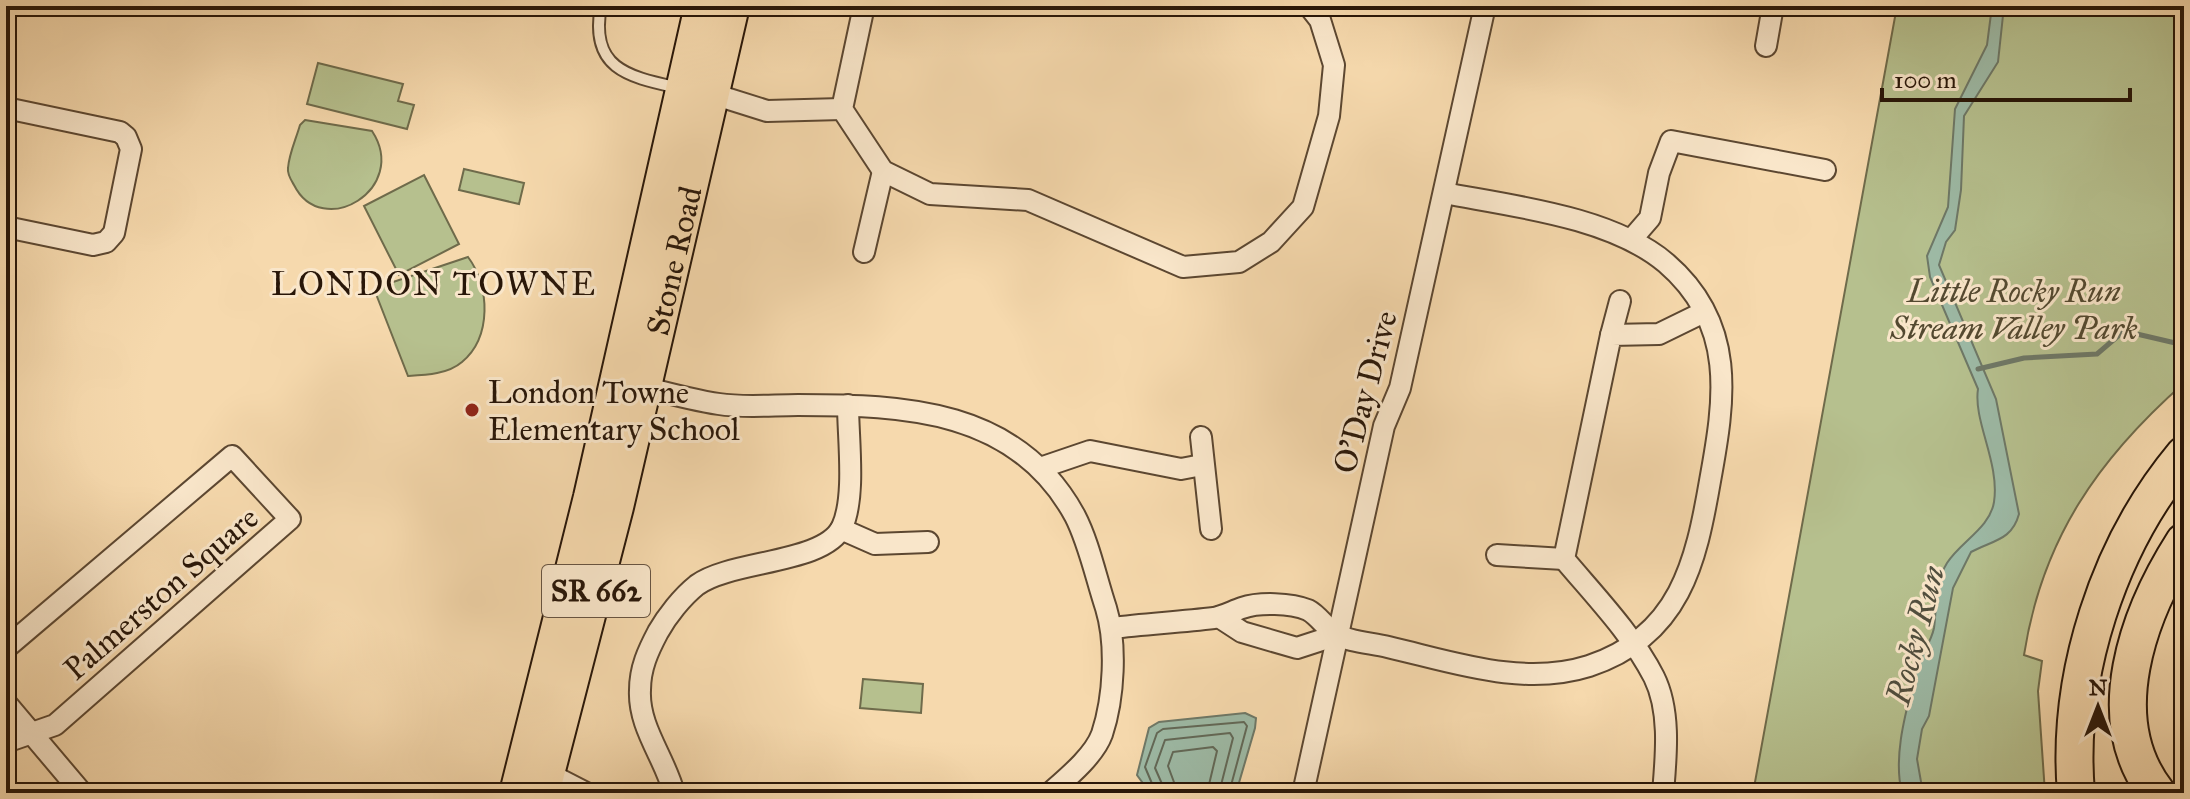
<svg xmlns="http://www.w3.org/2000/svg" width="2190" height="799" font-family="'IM FELL Great Primer',serif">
	<rect width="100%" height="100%" fill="#f6d9ad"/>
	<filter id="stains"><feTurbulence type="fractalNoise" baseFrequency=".0025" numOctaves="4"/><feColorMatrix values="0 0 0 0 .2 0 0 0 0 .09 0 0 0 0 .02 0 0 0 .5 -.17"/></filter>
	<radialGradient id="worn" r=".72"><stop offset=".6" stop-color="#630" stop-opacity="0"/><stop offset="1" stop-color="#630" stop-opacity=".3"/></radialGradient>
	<g fill="#b6c08e" stroke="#6f6b4b" stroke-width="2">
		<path d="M 1897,6 L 2184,6 L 2184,383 C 2098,459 2042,539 2024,655 L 2042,661 L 2038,691 L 2045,793 L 1753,793 Z"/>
		<path d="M 318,63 L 403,84 L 398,101 L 414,105 L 407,129 L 307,104 Z"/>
		<path d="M 305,120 L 372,131 C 410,189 322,241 294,185 C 291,180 287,174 288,168 C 289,154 296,139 300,125 Z"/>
		<path d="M 464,169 L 524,183 L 519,204 L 459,190 Z"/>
		<path d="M 424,175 L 459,244 L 399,275 L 364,206 Z"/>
		<path d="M 468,257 C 490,286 492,337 462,362 C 448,374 427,375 408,376 L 376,294 L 378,287 Z"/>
		<path d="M 863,679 L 923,684 L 921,713 L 860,708 Z"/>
	</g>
	<g fill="#9dbaa6" stroke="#6e7867" stroke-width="2">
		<path d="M 1992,6 L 2004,6 L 1998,62 L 1964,116 L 1961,190 L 1955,230 L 1946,242 L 1939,265 L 1996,399 L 2019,514 C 2012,540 1994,540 1971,552 L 1953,588 L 1929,716 L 1922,729 L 1917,759 L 1923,793 L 1902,793 C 1892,754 1908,705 1917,668 C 1921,654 1931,643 1934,628 C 1937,606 1934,584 1947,563 C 1960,542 1990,528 1994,502 C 2000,463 1973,421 1978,389 L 1930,277 L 1927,256 L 1948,207 L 1955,109 L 1987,45 Z"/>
		<path d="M 1245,713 L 1256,718 L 1255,728 L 1236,793 L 1150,793 L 1137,775 L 1149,728 L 1159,722 Z"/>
	</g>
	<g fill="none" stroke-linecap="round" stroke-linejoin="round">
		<g stroke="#626857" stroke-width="2">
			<path d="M 1156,793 L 1145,767 L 1157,733 L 1163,729 L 1244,722 L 1247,726 L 1229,793"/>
			<path d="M 1166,793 L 1155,768 L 1165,740 L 1230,733 L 1233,738 L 1219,793"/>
			<path d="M 1178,793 L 1168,766 L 1173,752 L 1213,747 L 1217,751 L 1207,793"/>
		</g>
		<path stroke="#6e7867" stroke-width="5" d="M 1978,369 L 2024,358 L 2097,354 L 2124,331 L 2184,345"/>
		<defs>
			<path id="lane" d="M 601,6 C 589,70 630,77 679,88"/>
			<g id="street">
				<path d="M 864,6 L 842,109 L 883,171 L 930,194 L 1028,200 L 1183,267 L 1239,262 L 1271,242 L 1303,207 L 1329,116 L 1334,65 L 1320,20 L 1309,6"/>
				<path d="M 1766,46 L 1773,6"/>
				<path d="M 713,94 L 767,111 L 842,109"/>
				<path d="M 6,108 L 120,132 L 126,137 L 131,149 L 114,233 L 106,242 L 93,245 L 6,227"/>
				<path d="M 1631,240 L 1650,218 L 1659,173 L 1671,141 L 1825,170"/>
				<path d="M 864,252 L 883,171"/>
				<path d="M 1611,335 L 1620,301"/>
				<path d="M 636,385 C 663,392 692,400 719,404 C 744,408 773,405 798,405 C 905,405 1017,409 1075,516 C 1089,543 1096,578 1106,608 C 1117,644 1114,698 1102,734 C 1094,756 1067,778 1050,793"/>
				<path d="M 1201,437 L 1211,529"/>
				<path d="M 1040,468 L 1090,451 L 1181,469 L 1202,465"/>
				<path d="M 841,529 L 875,544 L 928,542"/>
				<path d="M 1497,555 L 1564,559"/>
				<path d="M 1219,617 L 1242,632 L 1297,648 L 1337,635"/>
				<path d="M 1112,628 C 1146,624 1180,622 1214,618 C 1224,616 1233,611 1242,608 C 1259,602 1291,603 1308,610 C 1318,615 1326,628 1335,634 C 1349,642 1372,643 1388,647 C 1453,662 1523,687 1589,666 C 1680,636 1696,562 1710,481 C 1725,399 1737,324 1666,263 C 1612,217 1512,206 1444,193"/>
				<path d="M 6,648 L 232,456 L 290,519 L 55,725 L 6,742"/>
				<path d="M 6,703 L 82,793"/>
				<path d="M 549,774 L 586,793"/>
				<path d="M 674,793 C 665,758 638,727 640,690 C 640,668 648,651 658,632 C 667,616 682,597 697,585 C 731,560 824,564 842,527 C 856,497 848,438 848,405"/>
				<path d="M 1303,793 L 1384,426 L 1400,388 L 1485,6"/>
				<path d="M 1663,793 C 1666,757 1671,711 1654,677 C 1632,634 1595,596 1564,559 L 1611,335 L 1659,334 L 1704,312"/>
			</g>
			<g id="primary">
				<path d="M 516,793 L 590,497 L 701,6"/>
				<path id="s1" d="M 543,793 L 617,507 L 733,6"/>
			</g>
			<g id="highway">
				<path d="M 2076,793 C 2066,676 2108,546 2184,455"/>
				<path d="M 2157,793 C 2099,719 2138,614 2184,542"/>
			</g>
		</defs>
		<use href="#lane" stroke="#5c4731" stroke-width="14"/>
		<use href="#street" stroke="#5c4731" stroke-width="24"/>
		<use href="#primary" stroke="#281608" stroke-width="36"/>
		<use href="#highway" stroke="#281608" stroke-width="40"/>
		<use href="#lane" stroke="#f9e6ca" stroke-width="10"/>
		<use href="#street" stroke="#f9e6ca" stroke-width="20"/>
		<use href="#primary" stroke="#f6d9ad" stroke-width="32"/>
		<use href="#highway" stroke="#f6d9ad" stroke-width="36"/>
	</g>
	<circle fill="#8f2418" stroke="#f9e6ca" stroke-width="3" cx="472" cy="410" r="8"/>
	<g text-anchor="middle" stroke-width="6" stroke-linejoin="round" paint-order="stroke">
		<rect fill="#f9e6ca" stroke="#675442" stroke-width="2" x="542" y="565" width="108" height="52" rx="6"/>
		<g font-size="30" font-weight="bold" fill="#281608">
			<text x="596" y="601">SR 662</text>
		</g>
		<g font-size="32" fill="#281608" stroke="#f9e6ca">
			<text dy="11" stroke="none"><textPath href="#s1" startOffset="548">Stone Road</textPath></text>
			<text transform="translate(1365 392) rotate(-75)" y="11">O'Day Drive</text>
			<text transform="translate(161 593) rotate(-41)" y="11">Palmerston Square</text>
		</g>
		<g font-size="32" font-style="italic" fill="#534930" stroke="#f9e6ca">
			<text x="2014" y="302">Little Rocky Run<tspan x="2014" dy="37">Stream Valley Park</tspan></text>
		</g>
		<g font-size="32" fill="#281608" stroke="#f9e6ca" text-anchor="start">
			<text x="488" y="403">London Towne<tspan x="488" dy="37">Elementary School</tspan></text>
		</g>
		<g font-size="34" letter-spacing="2" fill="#281608" stroke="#f9e6ca">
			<text x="434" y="295">LONDON TOWNE</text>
		</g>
		<g font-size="34" font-style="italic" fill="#514f3f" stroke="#f9e6ca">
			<text transform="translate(1915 635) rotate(-75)" y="12">Rocky Run</text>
		</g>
	</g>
	<rect width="2190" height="799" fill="none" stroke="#f6d9ad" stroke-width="32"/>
	<rect x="8" y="8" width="2174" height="783" fill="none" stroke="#281608" stroke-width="4"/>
	<rect x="16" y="16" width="2158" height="767" fill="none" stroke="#281608" stroke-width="2"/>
	<g transform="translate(2098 707)" stroke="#f9e6ca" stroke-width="6" paint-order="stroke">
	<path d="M0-6L14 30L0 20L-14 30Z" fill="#281608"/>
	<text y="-12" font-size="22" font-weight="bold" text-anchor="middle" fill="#281608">N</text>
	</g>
	<path d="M1882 88v12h248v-12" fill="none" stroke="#281608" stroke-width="4"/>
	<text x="1894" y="88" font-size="24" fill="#281608" stroke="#f9e6ca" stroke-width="6" paint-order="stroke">100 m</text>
	<rect width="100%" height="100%" filter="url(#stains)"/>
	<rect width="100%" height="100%" fill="url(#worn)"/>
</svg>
